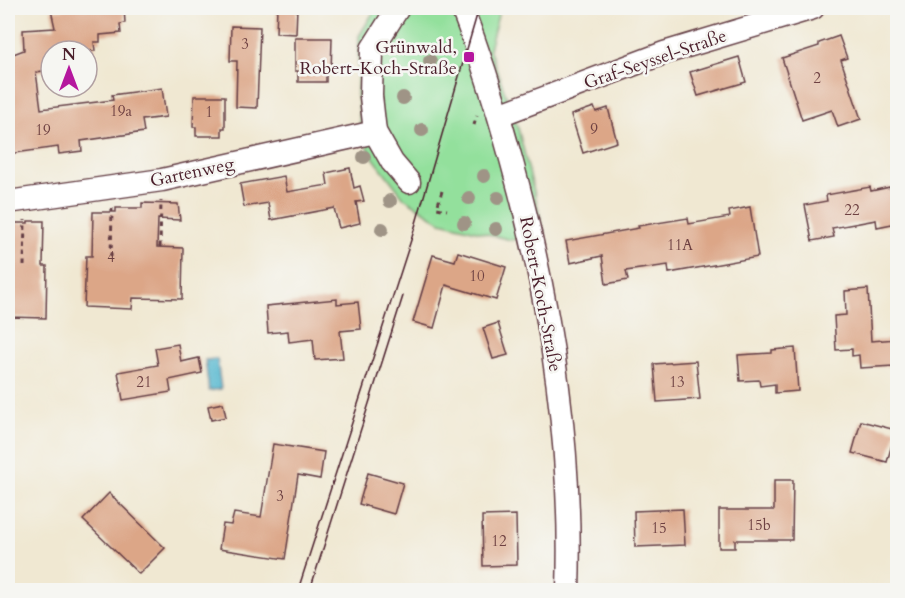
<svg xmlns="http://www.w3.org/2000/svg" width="905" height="598" font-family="Cardo,serif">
	<rect width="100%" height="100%" fill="#f6f6f2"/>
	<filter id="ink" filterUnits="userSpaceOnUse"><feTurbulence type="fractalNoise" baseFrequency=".0167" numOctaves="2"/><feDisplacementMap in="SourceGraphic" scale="12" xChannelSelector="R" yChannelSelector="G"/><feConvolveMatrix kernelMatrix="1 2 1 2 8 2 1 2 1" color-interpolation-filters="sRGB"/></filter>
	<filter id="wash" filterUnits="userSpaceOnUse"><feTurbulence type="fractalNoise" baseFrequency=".008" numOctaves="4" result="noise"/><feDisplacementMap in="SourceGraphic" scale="24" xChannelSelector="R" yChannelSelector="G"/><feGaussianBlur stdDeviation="1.35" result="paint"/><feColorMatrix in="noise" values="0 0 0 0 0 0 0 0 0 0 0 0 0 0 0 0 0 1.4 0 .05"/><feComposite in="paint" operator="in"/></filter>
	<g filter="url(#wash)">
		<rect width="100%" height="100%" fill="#f0e8d2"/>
		<path fill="#93e09c" stroke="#6e8064" stroke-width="1.5" d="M 376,8 L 500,8 L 489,49 L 518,128 L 545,235 L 511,240 L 441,222 L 404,198 L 372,156 L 361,134 L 357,93 L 359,36 Z"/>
		<path fill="#4fb5ce" stroke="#4c6a7c" stroke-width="1.5" d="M 217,359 L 221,389 L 209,391 L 205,360 Z"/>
		<g id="blocks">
			<g fill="#dca687">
				<path d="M 75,8 L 124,8 L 125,23 L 120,24 L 121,33 L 100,35 L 100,42 L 94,42 L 95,51 L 51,51 L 51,70 L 36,72 L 41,109 L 113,100 L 112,95 L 162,88 L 166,117 L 142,120 L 144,132 L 81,141 L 82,151 L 59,154 L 58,147 L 8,154 L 8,56 L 24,50 L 23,30 L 55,28 L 51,10 Z"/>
				<path d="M 277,8 L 297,8 L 296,34 L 276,33 Z"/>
				<path d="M 231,26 L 260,27 L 257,108 L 236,107 L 237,61 L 230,61 Z"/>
				<path d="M 839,36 L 847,58 L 841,60 L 861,119 L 838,127 L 832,110 L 802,120 L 782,58 L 819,46 L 819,43 Z"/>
				<path d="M 295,38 L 332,38 L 331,72 L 326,72 L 326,82 L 298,82 L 298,71 L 295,71 Z"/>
				<path d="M 739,57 L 746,82 L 698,96 L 690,72 Z"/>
				<path d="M 194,96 L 225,96 L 225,128 L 222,128 L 222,136 L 196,136 L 196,127 L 193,127 Z"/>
				<path d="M 594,107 L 596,112 L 608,108 L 617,142 L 583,153 L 571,115 Z"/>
				<path d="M 350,168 L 354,188 L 360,186 L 364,201 L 356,202 L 360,223 L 339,228 L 334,208 L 271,220 L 268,203 L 244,207 L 240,184 L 284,176 L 287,192 L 328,185 L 326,173 Z"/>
				<path d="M 870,187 L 871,191 L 890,187 L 897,223 L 877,227 L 876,220 L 832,228 L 834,237 L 812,241 L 805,205 L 827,201 L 826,195 Z"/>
				<path d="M 142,203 L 178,204 L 180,220 L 158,219 L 157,247 L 183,248 L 182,299 L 133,298 L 132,309 L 84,307 L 86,256 L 92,256 L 93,212 L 116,212 L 116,208 L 142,208 Z"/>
				<path d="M 750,207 L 758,257 L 669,273 L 668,265 L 626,271 L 628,280 L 606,284 L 602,256 L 570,263 L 566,241 L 639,228 L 638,226 L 688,218 L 689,224 L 730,217 L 729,211 Z"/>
				<path d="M 28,221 L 44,221 L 43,266 L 47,266 L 46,318 L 8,317 L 8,223 L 28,223 Z"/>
				<path d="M 458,252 L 506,267 L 496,300 L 446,285 L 434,328 L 413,322 L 433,255 L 455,261 Z"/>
				<path d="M 868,289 L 871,341 L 897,339 L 897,360 L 894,361 L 894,366 L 860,368 L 859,355 L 852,356 L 852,349 L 836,350 L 834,316 L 846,315 L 845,291 Z"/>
				<path d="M 337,299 L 337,304 L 358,302 L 361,329 L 340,331 L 343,358 L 315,360 L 313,339 L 289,342 L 288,331 L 268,333 L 266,306 Z"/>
				<path d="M 498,323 L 508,355 L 493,359 L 483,328 Z"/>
				<path d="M 178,344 L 181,362 L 199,358 L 202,373 L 169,380 L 171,392 L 123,400 L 118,372 L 158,365 L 155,348 Z"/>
				<path d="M 795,348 L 798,391 L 775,393 L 775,384 L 760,386 L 759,380 L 740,381 L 738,355 L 772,353 L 772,350 Z"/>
				<path d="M 696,361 L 700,399 L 657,402 L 654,364 Z"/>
				<path d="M 223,403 L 226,417 L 211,420 L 208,406 Z"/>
				<path d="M 861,421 L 896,430 L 887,462 L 852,453 Z"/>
				<path d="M 273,444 L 324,452 L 320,479 L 298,475 L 285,559 L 219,549 L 223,524 L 231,525 L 234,513 L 261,517 Z"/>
				<path d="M 368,473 L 403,483 L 394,514 L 359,504 Z"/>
				<path d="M 774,480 L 793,480 L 792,540 L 735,540 L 735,548 L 719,548 L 719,510 L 774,510 Z"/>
				<path d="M 109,493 L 165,548 L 139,574 L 83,520 Z"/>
				<path d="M 683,509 L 685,545 L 635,547 L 634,511 Z"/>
				<path d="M 516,515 L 517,565 L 483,566 L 482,516 Z"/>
			</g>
		</g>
	</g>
	<g filter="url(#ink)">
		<use href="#blocks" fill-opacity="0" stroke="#633d44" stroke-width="1.5"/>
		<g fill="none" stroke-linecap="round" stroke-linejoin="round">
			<defs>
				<g id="minor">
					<path d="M 398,8 L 372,49 L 371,96 L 375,132 L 392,162 L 409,182"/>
					<path d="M 462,8 C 481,57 497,108 511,159 C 550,299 573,444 568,590"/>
					<path d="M 499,115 L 664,53 L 813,8"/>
					<path d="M 8,202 L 162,180 L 375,132"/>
				</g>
			</defs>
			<use href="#minor" stroke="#633d44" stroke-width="25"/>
			<g stroke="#633d44" stroke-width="3" stroke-dasharray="4.5 4.5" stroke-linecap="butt">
				<path d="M 474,125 L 477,115"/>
				<path d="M 442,191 L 437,208 L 447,210"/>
				<path d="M 160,247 L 161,201"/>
				<path d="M 111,257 L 112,208"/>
				<path d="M 24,266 L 25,220"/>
			</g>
			<use href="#minor" stroke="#fff" stroke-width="22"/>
			<g stroke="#4a1f2b" stroke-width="1.5">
				<path d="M 298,590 L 412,237 L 479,8"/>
				<path d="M 310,590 L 403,296"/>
			</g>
		</g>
		<g fill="#9f9486">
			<circle cx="430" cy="61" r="7"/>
			<circle cx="403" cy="98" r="7"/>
			<circle cx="422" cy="130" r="7"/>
			<circle cx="364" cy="157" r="7"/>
			<circle cx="484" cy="176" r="7"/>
			<circle cx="469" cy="198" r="7"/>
			<circle cx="498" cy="198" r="7"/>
			<circle cx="390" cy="201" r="7"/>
			<circle cx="464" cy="223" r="7"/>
			<circle cx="382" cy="229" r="7"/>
			<circle cx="496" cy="229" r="7"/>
		</g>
	</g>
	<rect fill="#b5179e" stroke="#f6f6f2" stroke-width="2" x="463" y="51" width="12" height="12" rx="3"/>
	<g text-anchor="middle" stroke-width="5" stroke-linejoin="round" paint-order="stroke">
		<g font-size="15" fill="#6e4142">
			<text x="245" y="49">3</text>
			<text x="817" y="83">2</text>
			<text x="121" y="116">19a</text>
			<text x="209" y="117">1</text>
			<text x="594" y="134">9</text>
			<text x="43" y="135">19</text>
			<text x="852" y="215">22</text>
			<text x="680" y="250">11A</text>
			<text x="111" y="262">4</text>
			<text x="477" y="281">10</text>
			<text x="144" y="387">21</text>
			<text x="677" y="387">13</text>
			<text x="280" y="501">3</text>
			<text x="759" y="530">15b</text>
			<text x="659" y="533">15</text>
			<text x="499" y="546">12</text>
		</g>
		<g font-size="18" fill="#4a1f2b" stroke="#f6f6f2" text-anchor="end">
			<text x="457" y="53">Grünwald,<tspan x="457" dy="21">Robert-Koch-Straße</tspan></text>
		</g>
		<g font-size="18" fill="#4a1f2b" stroke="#f6f6f2">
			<text transform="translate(655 59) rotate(-19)" y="6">Graf-Seyssel-Straße</text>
			<text transform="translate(192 172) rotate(-12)" y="6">Gartenweg</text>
			<text transform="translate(541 294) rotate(79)" y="6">Robert-Koch-Straße</text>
		</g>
	</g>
	<rect width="905" height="598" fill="none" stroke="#f6f6f2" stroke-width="30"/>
	<g transform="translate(69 69)"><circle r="28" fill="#f6f6f2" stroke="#b1a0a2" stroke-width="1.5"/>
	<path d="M0-4.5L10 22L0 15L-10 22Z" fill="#b5179e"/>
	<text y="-9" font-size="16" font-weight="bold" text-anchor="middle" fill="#4a1f2b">N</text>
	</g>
</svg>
